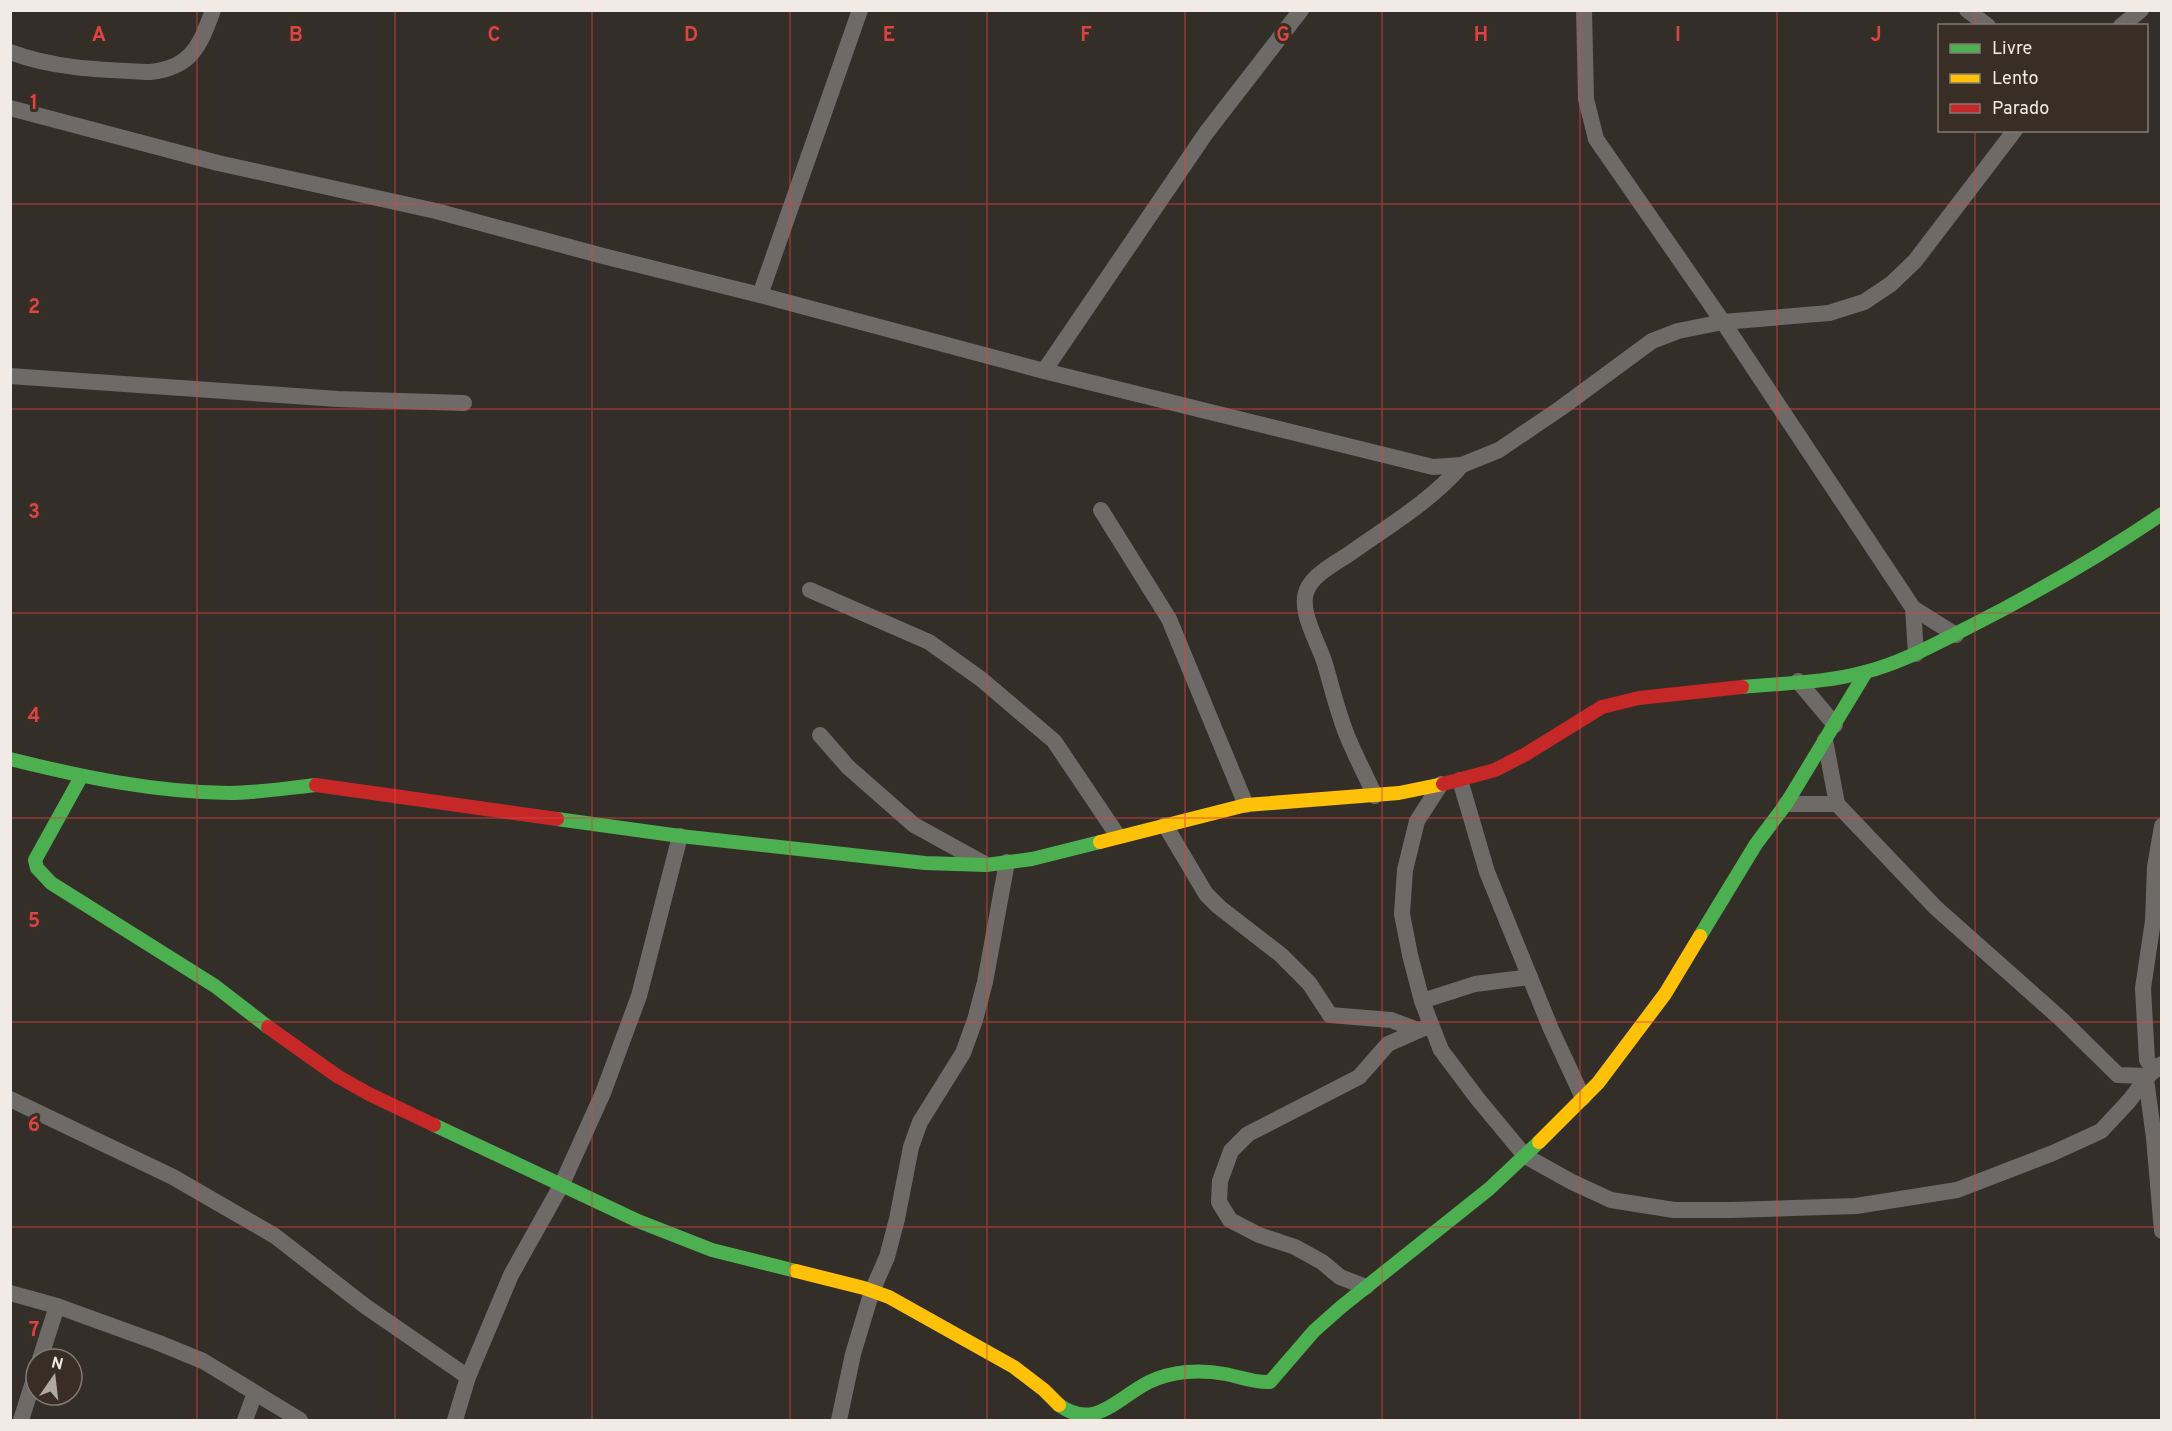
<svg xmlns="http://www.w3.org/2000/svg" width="2172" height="1431" font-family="Overpass,sans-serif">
	<rect width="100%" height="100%" fill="#342e29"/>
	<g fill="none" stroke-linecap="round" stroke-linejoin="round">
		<g stroke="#6d6a68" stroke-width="16">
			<path d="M 1584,10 L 1586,99 L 1596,139 L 1723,322 L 1913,608 L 1956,635"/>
			<path d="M 1967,10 L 1988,26"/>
			<path d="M 2121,26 L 2141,10"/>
			<path d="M 10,52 C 55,69 103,70 150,72 C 191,68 200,46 213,10"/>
			<path d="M 10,108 L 218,163 L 436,211 L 603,256 L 760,295 L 1044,371 L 1433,467 L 1462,465 L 1499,450 L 1561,408 L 1652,341 L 1678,331 L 1723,322 L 1829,313 L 1864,302 L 1891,284 L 1915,261 L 2015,130"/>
			<path d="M 760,295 L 860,10"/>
			<path d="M 1044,371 L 1206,133 L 1301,10"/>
			<path d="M 10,376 L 338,399 L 464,403"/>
			<path d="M 1101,510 L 1169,619 L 1246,805"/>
			<path d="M 810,590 L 929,642 L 981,679 L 1054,741 L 1118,836"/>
			<path d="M 1913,608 L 1916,654"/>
			<path d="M 1798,681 L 1835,725"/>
			<path d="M 820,735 L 848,767 L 914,825 L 983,863"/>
			<path d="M 1825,740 L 1837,804 L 1936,908 L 2061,1019 L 2118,1075 L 2148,1076"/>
			<path d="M 1460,780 L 1487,872 L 1551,1029 L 1583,1098"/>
			<path d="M 1441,784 L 1417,821 L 1405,870 L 1402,914 L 1410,955 L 1422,1001 L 1441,1050 L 1477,1098 L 1525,1156 L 1572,1182 L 1611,1200 L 1674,1210 L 1730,1210 L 1856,1206 L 1957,1190 L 2053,1153 L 2101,1131 L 2129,1101 L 2148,1076 L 2162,1064"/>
			<path d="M 1375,796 C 1366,776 1356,757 1348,738 C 1338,714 1332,688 1325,664 C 1319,643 1295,607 1309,586 C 1317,572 1338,562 1352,552 C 1390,525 1431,501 1462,465"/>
			<path d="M 1786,804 L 1837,804"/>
			<path d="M 1165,825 L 1206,894 L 1219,907 L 1281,955 L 1309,983 L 1330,1015 L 1391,1020 L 1418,1030"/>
			<path d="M 1422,1001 L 1475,984 L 1530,977"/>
			<path d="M 2155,1070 L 2147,1060 L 2143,988 L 2153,921 L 2155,867 L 2162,826"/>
			<path d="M 2146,1079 L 2154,1138 L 2162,1231"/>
			<path d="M 10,1099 L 173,1177 L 275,1236 L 365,1306 L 468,1377"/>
			<path d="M 1366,1287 L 1340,1277 L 1322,1262 L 1295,1247 L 1259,1235 L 1230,1220 L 1219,1202 L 1220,1181 L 1231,1151 L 1248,1134 L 1359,1077 L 1388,1044 L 1431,1025"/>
			<path d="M 10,1293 L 57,1306 L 159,1343 L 203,1361 L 300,1420"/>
			<path d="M 40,1359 L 57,1306"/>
			<path d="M 21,1420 L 36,1373"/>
			<path d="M 245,1420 L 255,1393"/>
			<path d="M 455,1420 L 468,1377 L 511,1275 L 562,1184 L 603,1093 L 639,996 L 680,836"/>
			<path d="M 839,1420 L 853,1354 L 872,1291 L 887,1257 L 897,1219 L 911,1147 L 920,1122 L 963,1053 L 975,1020 L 985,982 L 1007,862"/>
		</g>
		<g stroke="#4caf50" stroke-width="14">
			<path d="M 1742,687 C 1783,683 1825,683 1865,672 C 1901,663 1935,644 1969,627 C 2036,593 2100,556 2162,514"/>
			<path d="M 10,759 C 82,777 154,792 229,793 C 258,793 287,788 316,785"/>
			<path d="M 81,777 L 35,860 L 37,868 L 51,883 L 215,986 L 268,1027"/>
			<path d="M 557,819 L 680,836 L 925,863 L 986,865 L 1032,859 L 1100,842"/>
			<path d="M 1700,936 L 1756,844 L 1786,804 L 1866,672"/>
			<path d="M 434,1125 L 638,1221 L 712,1250 L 796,1271"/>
			<path d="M 1059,1405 C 1095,1431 1117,1398 1149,1382 C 1172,1371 1200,1369 1225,1374 C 1241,1377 1254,1383 1270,1382 L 1314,1331 L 1341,1307 L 1489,1189 L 1539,1142"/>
		</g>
		<g stroke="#ffc107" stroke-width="14">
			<path d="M 1100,842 L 1246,805 L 1399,793 L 1443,784"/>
			<path d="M 1539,1142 L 1598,1083 L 1665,994 L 1700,936"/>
			<path d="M 796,1271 L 864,1288 L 889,1297 L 1014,1367 L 1044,1390 L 1059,1405"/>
		</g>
		<g stroke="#c62828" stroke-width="14">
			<path d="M 1443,784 L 1495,770 L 1526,754 L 1602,707 L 1639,698 L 1742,687"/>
			<path d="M 316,785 L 557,819"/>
			<path d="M 268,1027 L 337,1076 L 369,1094 L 434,1125"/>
		</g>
	</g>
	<path fill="none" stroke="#da4544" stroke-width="1.5" stroke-opacity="0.55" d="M 197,10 L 197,1420M 395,10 L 395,1420M 592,10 L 592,1420M 790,10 L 790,1420M 987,10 L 987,1420M 1185,10 L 1185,1420M 1382,10 L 1382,1420M 1580,10 L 1580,1420M 1777,10 L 1777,1420M 1975,10 L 1975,26M 1975,130 L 1975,1420M 10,204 L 2162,204M 10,409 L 2162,409M 10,613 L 2162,613M 10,818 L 2162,818M 10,1022 L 2162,1022M 10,1227 L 2162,1227"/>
	<g font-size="20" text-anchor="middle" font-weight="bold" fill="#da4544" stroke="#382e25" stroke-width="6" stroke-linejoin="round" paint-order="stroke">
		<text x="99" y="41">A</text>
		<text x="296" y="41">B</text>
		<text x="494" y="41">C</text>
		<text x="691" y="41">D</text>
		<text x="889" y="41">E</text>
		<text x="1086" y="41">F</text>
		<text x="1283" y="41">G</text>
		<text x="1481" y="41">H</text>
		<text x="1678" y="41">I</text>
		<text x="1876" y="41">J</text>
		<text x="34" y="109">1</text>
		<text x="34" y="313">2</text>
		<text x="34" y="518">3</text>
		<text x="34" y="722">4</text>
		<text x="34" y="927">5</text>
		<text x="34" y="1131">6</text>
		<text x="34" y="1336">7</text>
	</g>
	<rect width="2172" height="1431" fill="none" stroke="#f2ebe5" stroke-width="24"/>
	<rect x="1938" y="24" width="210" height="108" fill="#382e25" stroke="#827a72" stroke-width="1.5"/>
	<rect x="1950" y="44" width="30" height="9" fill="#4caf50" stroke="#827a72" stroke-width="1.5"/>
	<text x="1992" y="54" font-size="18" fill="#f2ebe5">Livre</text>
	<rect x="1950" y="74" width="30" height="9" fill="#ffc107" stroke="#827a72" stroke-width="1.5"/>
	<text x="1992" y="84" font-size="18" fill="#f2ebe5">Lento</text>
	<rect x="1950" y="104" width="30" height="9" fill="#c62828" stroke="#827a72" stroke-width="1.5"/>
	<text x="1992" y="114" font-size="18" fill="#f2ebe5">Parado</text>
	<g transform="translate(54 1377) rotate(14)"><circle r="28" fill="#382e25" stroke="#827a72" stroke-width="1.5"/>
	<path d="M0-4.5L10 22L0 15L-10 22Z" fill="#b0a9a3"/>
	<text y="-9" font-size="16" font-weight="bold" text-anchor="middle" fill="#f2ebe5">N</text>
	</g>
</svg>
